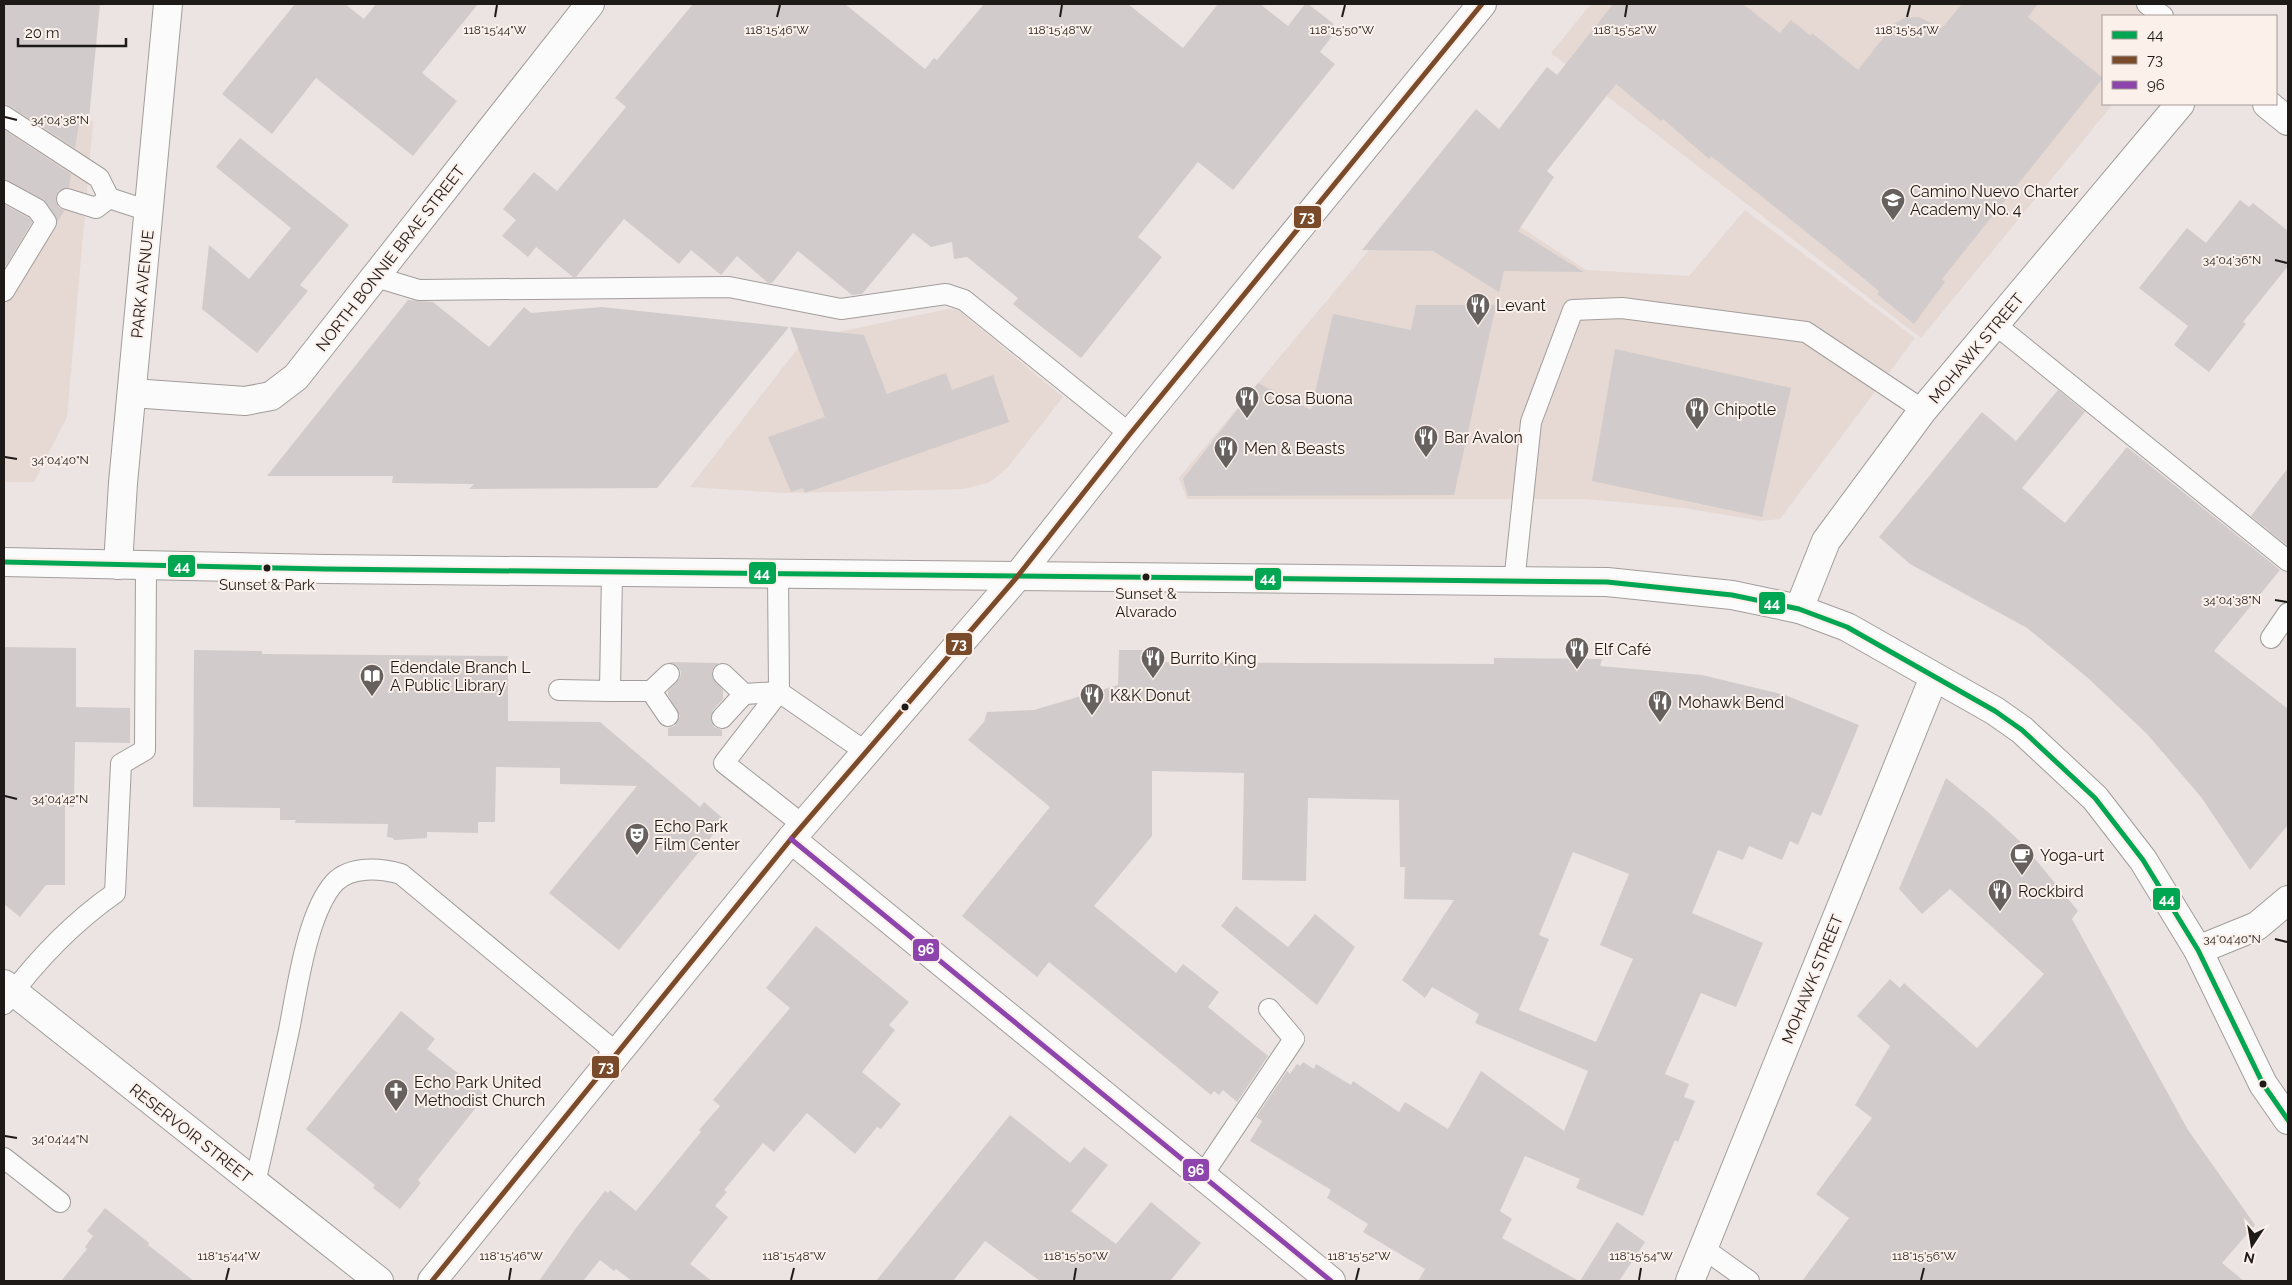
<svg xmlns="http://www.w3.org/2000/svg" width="2292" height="1285" font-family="Raleway,sans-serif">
	<rect width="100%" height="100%" fill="#ebe4e2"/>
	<g fill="#e6d8d2">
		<path d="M 1591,4 L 2149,4 L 2139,16 L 2103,16 L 2103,104 L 2113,104 L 1921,338 L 1551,53 Z"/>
		<path d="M 4,62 L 93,122 L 67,417 L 34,482 L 4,482 Z"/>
		<path d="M 1435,171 L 1586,270 L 1689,276 L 1745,210 L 1915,338 L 1780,519 L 1762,521 L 1684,508 L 1585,499 L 1187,499 L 1179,478 Z"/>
		<path d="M 948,309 L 958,310 L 1063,397 L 1008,467 L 990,482 L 964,489 L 784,493 L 690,487 L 805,339 Z"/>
	</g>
	<g fill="#d1cccb" fill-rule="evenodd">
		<path d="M 4,4 L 100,4 L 89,118 L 81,112 L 75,148 L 10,106 L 4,104 Z"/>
		<path d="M 295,4 L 345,4 L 364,19 L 376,4 L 478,4 L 422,73 L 457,101 L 413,156 L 316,78 L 272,134 L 222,94 Z"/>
		<path d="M 693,4 L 845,4 L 925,69 L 934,58 L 937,60 L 984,4 L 1128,4 L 1183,48 L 1218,4 L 1260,4 L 1288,26 L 1305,4 L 1308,4 L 1334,24 L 1332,28 L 1336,31 L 1320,52 L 1335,64 L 1233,190 L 1198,162 L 1138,237 L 1162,257 L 1081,358 L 1013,304 L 1018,298 L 967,257 L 954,259 L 952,242 L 931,247 L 913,233 L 862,294 L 852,295 L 798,251 L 772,283 L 768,283 L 737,256 L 721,275 L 691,250 L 679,264 L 624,219 L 576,277 L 573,277 L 536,247 L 528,257 L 502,236 L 516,220 L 503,209 L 534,172 L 557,191 L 626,107 L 615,98 Z"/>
		<path d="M 1613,4 L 1743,4 L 1780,33 L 1791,20 L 1811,36 L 1812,33 L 1858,70 L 1894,24 L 1904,18 L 1919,17 L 1942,28 L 1962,4 L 2038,4 L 2028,17 L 2103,78 L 1942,279 L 1945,282 L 1914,324 L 1877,294 L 1879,291 L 1825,247 L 1711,156 L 1709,159 L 1663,119 L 1661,121 L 1616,84 L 1547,171 L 1554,177 L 1518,231 L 1584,272 L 1504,271 L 1499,292 L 1433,251 L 1362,250 L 1476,109 L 1499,129 L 1547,67 L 1557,75 Z"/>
		<path d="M 4,130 L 71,174 L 69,188 L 59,190 L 56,196 L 58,207 L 64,211 L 58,221 L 43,199 L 4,179 Z"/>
		<path d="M 240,138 L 349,225 L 300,285 L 308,291 L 257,353 L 202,309 L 209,245 L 249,279 L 291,228 L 216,167 Z"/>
		<path d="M 2240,200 L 2249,207 L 2253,203 L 2288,231 L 2288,266 L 2243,322 L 2246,324 L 2209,372 L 2174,345 L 2188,326 L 2139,288 L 2187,228 L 2206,243 Z"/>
		<path d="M 4,204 L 29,218 L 32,222 L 4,269 Z"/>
		<path d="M 408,300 L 433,302 L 489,347 L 524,307 L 531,313 L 602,307 L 789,327 L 657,488 L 469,489 L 474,484 L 392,483 L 393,476 L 267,476 Z"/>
		<path d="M 1416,305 L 1496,305 L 1454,495 L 1188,496 L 1183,479 L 1258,383 L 1311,410 L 1333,314 L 1411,330 Z"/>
		<path d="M 790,327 L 864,335 L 887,394 L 946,373 L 952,390 L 993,375 L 1009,422 L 805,493 L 803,488 L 791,492 L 768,437 L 825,417 Z"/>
		<path d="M 1615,349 L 1791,388 L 1762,517 L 1592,481 Z"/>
		<path d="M 2058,390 L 2085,412 L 2022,488 L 2065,523 L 2127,447 L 2280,570 L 2214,651 L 2288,709 L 2288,825 L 2250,870 L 2201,797 L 2147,734 L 2088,678 L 2027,628 L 1910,564 L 1879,537 L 1982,412 L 2016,441 Z"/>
		<path d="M 2288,468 L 2288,546 L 2251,516 Z"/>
		<path d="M 4,647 L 76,648 L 76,707 L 130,708 L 130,743 L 75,742 L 74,807 L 65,807 L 65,885 L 46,885 L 20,917 L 4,904 Z"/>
		<path d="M 194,650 L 262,651 L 262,654 L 508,656 L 508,721 L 600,722 L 700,807 L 704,802 L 725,820 L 619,950 L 549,893 L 637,786 L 560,784 L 560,768 L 496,767 L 495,822 L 478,822 L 478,833 L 427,832 L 427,838 L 394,840 L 393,838 L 387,837 L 388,824 L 295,823 L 296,820 L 280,820 L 280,808 L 193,807 Z"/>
		<path d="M 1119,650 L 1154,650 L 1154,662 L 1494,664 L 1494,658 L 1602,659 L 1600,666 L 1702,675 L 1785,695 L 1859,725 L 1821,816 L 1812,812 L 1798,845 L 1790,841 L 1782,860 L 1749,846 L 1743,860 L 1718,850 L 1692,913 L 1763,943 L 1736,1007 L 1701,993 L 1665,1074 L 1689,1084 L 1684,1097 L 1695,1101 L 1678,1142 L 1675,1140 L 1643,1216 L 1576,1188 L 1580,1179 L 1525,1156 L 1500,1211 L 1512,1219 L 1502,1238 L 1579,1281 L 1418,1281 L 1425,1269 L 1363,1232 L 1368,1224 L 1327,1198 L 1331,1190 L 1250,1141 L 1262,1121 L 1256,1117 L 1287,1071 L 1290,1074 L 1297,1064 L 1300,1066 L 1303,1062 L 1314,1069 L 1316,1064 L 1351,1085 L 1353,1081 L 1399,1112 L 1405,1102 L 1448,1129 L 1481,1071 L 1564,1131 L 1588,1071 L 1475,1023 L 1479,1014 L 1432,987 L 1425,998 L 1402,980 L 1454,900 L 1404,899 L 1405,867 L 1400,867 L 1399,800 L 1308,798 L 1306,881 L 1242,880 L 1244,773 L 1152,771 L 1152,836 L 1094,906 L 1176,973 L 1183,964 L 1219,992 L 1208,1007 L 1268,1056 L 1237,1102 L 1223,1090 L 1219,1095 L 1214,1091 L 1211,1095 L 1049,962 L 1037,977 L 962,916 L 1050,807 L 968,740 L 984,722 L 987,712 L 1034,710 L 1118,685 ZM 1573,852 L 1629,874 L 1600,945 L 1633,959 L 1596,1042 L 1519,1010 L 1549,939 L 1539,935 Z"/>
		<path d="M 669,662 L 719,663 L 712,671 L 712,677 L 723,690 L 723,699 L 713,710 L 711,721 L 714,727 L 722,730 L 722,736 L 668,736 L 668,728 L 675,726 L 680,716 L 668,695 L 668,691 L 680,678 L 681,672 L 677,666 Z"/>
		<path d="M 1946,778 L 1988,812 L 2022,843 L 2078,911 L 2072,919 L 2188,1130 L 2255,1225 L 2222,1263 L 2244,1281 L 1802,1281 L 1849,1218 L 1816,1194 L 1872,1118 L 1855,1105 L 1890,1046 L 1857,1016 L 1890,979 L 1900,988 L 1904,983 L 1977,1048 L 2044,974 L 1950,889 L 1922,914 L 1899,889 Z"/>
		<path d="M 1236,906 L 1288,947 L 1315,914 L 1355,947 L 1317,1005 L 1221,926 Z"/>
		<path d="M 816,926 L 909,1002 L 889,1025 L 895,1030 L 862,1072 L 901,1104 L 881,1129 L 877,1127 L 855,1154 L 807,1113 L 774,1152 L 763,1143 L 724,1190 L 727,1192 L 715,1206 L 728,1217 L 690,1264 L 712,1281 L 632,1281 L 616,1269 L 614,1271 L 600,1260 L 583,1281 L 539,1281 L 576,1228 L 605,1191 L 608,1193 L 610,1190 L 636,1211 L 701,1132 L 699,1130 L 720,1106 L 713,1100 L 790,1008 L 766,988 Z"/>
		<path d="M 401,1011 L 435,1039 L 427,1049 L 486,1095 L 418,1180 L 421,1183 L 400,1209 L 373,1188 L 375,1185 L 306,1129 Z"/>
		<path d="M 1010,1115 L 1070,1163 L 1084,1147 L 1108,1165 L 1071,1211 L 1116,1244 L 1151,1202 L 1201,1243 L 1170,1281 L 1040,1281 L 985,1241 L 953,1281 L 876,1281 Z"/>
		<path d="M 105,1208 L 149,1243 L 148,1245 L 194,1281 L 61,1281 L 87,1249 L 85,1247 L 93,1236 L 87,1231 Z"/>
		<path d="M 1617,1222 L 1645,1242 L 1619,1281 L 1580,1281 Z"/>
	</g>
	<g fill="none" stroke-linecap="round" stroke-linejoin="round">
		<defs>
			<g id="lane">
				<path d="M 2147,4 L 2163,16"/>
				<path d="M 4,116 L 99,178 L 109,198"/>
				<path d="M 4,191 L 37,209 L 46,222 L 4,291"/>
				<path d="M 67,199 L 96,208 L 109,198 L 149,211"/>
				<path d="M 376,277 L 419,290 L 729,287 L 841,309 L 946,294 L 964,300 L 1130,434"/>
				<path d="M 1996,325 L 2288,561"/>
				<path d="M 778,573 L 779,692 L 724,763 L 803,825"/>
				<path d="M 1514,583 L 1531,422 L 1573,310 L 1622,308 L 1806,332 L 1923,410"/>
				<path d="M 2271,638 L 2288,613"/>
				<path d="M 723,674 L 744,694 L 779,692 L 866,752"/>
				<path d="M 559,690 L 610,691 L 612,572"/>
				<path d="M 610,691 L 651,691 L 669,674"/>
				<path d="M 651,691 L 668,716"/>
				<path d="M 722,718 L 744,694"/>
				<path d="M 4,1004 C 35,962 72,923 115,893 L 121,764 L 145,750 L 146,566"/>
				<path d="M 4,1158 L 60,1202"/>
				<path d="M 1202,1176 L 1294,1039 L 1269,1009"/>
				<path d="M 255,1183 C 267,1132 278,1081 289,1030 C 297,990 307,912 335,882 C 351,866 380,868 401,874 L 618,1054"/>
				<path d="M 1703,1248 L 1749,1281"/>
			</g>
			<g id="street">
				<path d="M 2267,104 L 2288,121"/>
				<path d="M 132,393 L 245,401 L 271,396 L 296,377 L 590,4"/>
				<path d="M 1799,609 L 1826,541 L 1923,410 L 2180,104"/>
				<path d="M 791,839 L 1331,1281"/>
				<path d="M 2198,950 L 2257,926 L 2288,900"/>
				<path d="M 1690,1281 L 1934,677"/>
			</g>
			<g id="secondary">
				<path d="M 118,565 L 123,483 L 168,4"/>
				<path d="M 4,984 L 379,1281"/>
			</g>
			<g id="primary">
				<path d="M 4,562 L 325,569 L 1607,582 L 1732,595 L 1799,609 L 1847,627 L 1995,711 L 2022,730 L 2095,798 L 2143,860 L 2198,950 L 2263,1084 L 2288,1120"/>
				<path d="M 432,1281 L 791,839 L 1017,577 L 1130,434 L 1482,4"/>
			</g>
		</defs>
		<use href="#lane" stroke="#a29d9c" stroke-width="22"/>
		<use href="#street" stroke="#a29d9c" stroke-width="30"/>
		<use href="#secondary" stroke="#a29d9c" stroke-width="30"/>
		<use href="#primary" stroke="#a29d9c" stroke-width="30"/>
		<use href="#lane" stroke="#fcfbfb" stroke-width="20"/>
		<use href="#street" stroke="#fcfbfb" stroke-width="28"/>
		<use href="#secondary" stroke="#fcfbfb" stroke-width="28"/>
		<use href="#primary" stroke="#fcfbfb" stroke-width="28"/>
		<defs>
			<path id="bus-1" d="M 4,562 L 325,569 L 1607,582 L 1732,595 L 1799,609 L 1847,627 L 1995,711 L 2022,730 L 2095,798 L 2143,860 L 2198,950 L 2263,1084 L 2288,1120"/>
			<path id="bus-2" d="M 432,1281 L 791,839 L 1017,577 L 1130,434 L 1482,4"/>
			<path id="bus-3" d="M 791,839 L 1331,1281"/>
		</defs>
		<use href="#bus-1" stroke="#fcf0eb" stroke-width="9"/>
		<use href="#bus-2" stroke="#fcf0eb" stroke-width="9"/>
		<use href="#bus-3" stroke="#fcf0eb" stroke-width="9"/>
		<use href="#bus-1" stroke="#00a651" stroke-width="5"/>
		<use href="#bus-2" stroke="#7a4b2a" stroke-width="5"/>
		<use href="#bus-3" stroke="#8e44ad" stroke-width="5"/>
	</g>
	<path fill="none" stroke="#1e1a18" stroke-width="2" d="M 495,17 L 497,5M 777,17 L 780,5M 1060,17 L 1062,5M 1342,17 L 1345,5M 1625,17 L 1627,5M 1907,17 L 1910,5M 5,117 L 17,120M 2275,260 L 2287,263M 5,457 L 17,459M 2275,600 L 2287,602M 5,796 L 17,799M 2275,939 L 2287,942M 5,1136 L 17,1138M 226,1280 L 229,1268M 509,1280 L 511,1268M 791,1280 L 794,1268M 1074,1280 L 1076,1268M 1356,1280 L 1359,1268M 1639,1280 L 1641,1268M 1921,1280 L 1924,1268"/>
	<defs>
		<symbol id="school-pin" viewBox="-11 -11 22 30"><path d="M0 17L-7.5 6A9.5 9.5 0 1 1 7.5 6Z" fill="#66615f" stroke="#fcf0eb"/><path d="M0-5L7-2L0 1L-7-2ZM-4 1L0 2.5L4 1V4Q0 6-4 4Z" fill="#fff"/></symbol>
		<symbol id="restaurant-pin" viewBox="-11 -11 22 30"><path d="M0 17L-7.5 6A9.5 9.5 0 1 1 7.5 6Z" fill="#66615f" stroke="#fcf0eb"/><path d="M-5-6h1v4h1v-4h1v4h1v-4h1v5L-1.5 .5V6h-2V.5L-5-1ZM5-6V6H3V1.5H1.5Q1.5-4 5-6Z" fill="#fff"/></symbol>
		<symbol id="library-pin" viewBox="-11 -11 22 30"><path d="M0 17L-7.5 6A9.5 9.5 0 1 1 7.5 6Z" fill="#66615f" stroke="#fcf0eb"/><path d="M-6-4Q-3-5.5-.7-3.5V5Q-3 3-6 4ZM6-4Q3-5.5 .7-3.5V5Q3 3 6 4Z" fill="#fff"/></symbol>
		<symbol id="theatre-pin" viewBox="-11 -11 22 30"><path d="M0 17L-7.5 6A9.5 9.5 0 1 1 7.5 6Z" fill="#66615f" stroke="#fcf0eb"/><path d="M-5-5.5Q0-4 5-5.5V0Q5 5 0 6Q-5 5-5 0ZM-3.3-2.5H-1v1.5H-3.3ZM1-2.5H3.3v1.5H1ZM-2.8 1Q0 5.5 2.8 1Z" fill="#fff"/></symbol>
		<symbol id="cafe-pin" viewBox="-11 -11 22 30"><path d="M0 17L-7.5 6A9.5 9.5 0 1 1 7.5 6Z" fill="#66615f" stroke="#fcf0eb"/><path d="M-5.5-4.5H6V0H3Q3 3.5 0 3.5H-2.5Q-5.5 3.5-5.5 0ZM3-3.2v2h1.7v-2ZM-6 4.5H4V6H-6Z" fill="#fff"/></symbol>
		<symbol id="church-pin" viewBox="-11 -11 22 30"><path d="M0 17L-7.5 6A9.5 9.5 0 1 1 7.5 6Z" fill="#66615f" stroke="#fcf0eb"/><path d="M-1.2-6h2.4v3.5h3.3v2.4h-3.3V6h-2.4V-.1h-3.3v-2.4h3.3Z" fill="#fff"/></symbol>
	</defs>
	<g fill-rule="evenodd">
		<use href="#school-pin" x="1879" y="186" width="28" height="38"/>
		<use href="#restaurant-pin" x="1464" y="291" width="28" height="38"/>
		<use href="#restaurant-pin" x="1233" y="384" width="28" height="38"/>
		<use href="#restaurant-pin" x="1683" y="395" width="28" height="38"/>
		<use href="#restaurant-pin" x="1412" y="423" width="28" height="38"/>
		<use href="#restaurant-pin" x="1212" y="434" width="28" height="38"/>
		<use href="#restaurant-pin" x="1563" y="635" width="28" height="38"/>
		<use href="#restaurant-pin" x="1139" y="644" width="28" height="38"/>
		<use href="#library-pin" x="358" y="662" width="28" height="38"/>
		<use href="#restaurant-pin" x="1078" y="681" width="28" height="38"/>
		<use href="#restaurant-pin" x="1646" y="688" width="28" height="38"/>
		<use href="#theatre-pin" x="623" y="821" width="28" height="38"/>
		<use href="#cafe-pin" x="2008" y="841" width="28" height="38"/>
		<use href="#restaurant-pin" x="1986" y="877" width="28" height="38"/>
		<use href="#church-pin" x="382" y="1077" width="28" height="38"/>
	</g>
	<g fill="#1e1a18" stroke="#fcf0eb" stroke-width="2">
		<circle cx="267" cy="568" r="4.5"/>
		<circle cx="1146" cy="577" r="4.5"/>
		<circle cx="905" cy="707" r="4.5"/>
		<circle cx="2263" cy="1084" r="4.5"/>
	</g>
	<g text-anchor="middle" stroke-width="4" stroke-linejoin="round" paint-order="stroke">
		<g font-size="15" fill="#1e1a18" stroke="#fcf0eb">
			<text x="267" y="590">Sunset &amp; Park</text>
			<text x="1146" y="599">Sunset &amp;<tspan x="1146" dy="18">Alvarado</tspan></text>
		</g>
		<g font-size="16" fill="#1e1a18" stroke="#fcf0eb" text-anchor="start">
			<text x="1910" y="197">Camino Nuevo Charter<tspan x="1910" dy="18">Academy No. 4</tspan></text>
			<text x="1496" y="311">Levant</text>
			<text x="1264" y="404">Cosa Buona</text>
			<text x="1714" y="415">Chipotle</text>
			<text x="1444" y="443">Bar Avalon</text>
			<text x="1244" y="454">Men &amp; Beasts</text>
			<text x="1594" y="655">Elf Café</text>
			<text x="1170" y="664">Burrito King</text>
			<text x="390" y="673">Edendale Branch L<tspan x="390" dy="18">A Public Library</tspan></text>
			<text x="1110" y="701">K&amp;K Donut</text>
			<text x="1678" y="708">Mohawk Bend</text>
			<text x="654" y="832">Echo Park<tspan x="654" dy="18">Film Center</tspan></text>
			<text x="2040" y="861">Yoga-urt</text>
			<text x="2018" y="897">Rockbird</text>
			<text x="414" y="1088">Echo Park United<tspan x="414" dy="18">Methodist Church</tspan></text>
		</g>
		<g font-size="16" fill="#1e1a18" stroke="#fcf0eb">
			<text transform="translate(390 258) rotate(-52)" y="6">NORTH BONNIE BRAE STREET</text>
			<text transform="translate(142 284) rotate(-84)" y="6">PARK AVENUE</text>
			<text transform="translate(1976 348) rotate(-50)" y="6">MOHAWK STREET</text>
			<text transform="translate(1812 979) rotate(-68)" y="6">MOHAWK STREET</text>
			<text transform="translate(191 1133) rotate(38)" y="6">RESERVOIR STREET</text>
		</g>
	</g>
	<g font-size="12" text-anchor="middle" fill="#1e1a18" stroke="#fcf0eb" stroke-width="4" stroke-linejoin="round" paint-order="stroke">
		<text x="495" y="34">118°15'44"W</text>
		<text x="777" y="34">118°15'46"W</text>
		<text x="1060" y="34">118°15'48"W</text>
		<text x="1342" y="34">118°15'50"W</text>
		<text x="1625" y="34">118°15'52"W</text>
		<text x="1907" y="34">118°15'54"W</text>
		<text x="60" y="124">34°04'38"N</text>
		<text x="2232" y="264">34°04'36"N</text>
		<text x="60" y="464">34°04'40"N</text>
		<text x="2232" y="604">34°04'38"N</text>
		<text x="60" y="803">34°04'42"N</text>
		<text x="2232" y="943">34°04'40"N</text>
		<text x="60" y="1143">34°04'44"N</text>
		<text x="229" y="1260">118°15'44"W</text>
		<text x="511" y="1260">118°15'46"W</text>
		<text x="794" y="1260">118°15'48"W</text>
		<text x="1076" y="1260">118°15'50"W</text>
		<text x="1359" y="1260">118°15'52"W</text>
		<text x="1641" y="1260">118°15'54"W</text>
		<text x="1924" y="1260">118°15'56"W</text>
	</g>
	<g stroke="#fcf0eb" stroke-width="2">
		<rect x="1293" y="205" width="29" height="24" rx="5" fill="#7a4b2a"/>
		<rect x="167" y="554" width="29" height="24" rx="5" fill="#00a651"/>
		<rect x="748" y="561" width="29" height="24" rx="5" fill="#00a651"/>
		<rect x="1254" y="567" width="28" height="24" rx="5" fill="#00a651"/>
		<rect x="1758" y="591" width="28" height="24" rx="5" fill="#00a651"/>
		<rect x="945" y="632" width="28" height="24" rx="5" fill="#7a4b2a"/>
		<rect x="2152" y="887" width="29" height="24" rx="5" fill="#00a651"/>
		<rect x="912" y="938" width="28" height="24" rx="5" fill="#8e44ad"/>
		<rect x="591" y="1055" width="29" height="24" rx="5" fill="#7a4b2a"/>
		<rect x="1182" y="1158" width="28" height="24" rx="5" fill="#8e44ad"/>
	</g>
	<g font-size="14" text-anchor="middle" font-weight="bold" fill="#fff">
		<text x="1307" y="222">73</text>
		<text x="182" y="571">44</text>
		<text x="762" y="578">44</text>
		<text x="1268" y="583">44</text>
		<text x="1772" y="608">44</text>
		<text x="959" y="649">73</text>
		<text x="2167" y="904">44</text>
		<text x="926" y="954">96</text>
		<text x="606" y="1072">73</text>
		<text x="1196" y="1175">96</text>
	</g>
	<rect width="2292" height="1285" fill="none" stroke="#1e1a18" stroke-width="10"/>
	<rect x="2102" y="15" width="175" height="90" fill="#fcf0eb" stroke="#a39a97"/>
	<rect x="2112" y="31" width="25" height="8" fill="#00a651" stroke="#a39a97"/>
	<text x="2147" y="40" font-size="15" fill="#1e1a18">44</text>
	<rect x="2112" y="56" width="25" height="8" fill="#7a4b2a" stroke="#a39a97"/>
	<text x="2147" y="65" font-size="15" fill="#1e1a18">73</text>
	<rect x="2112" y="81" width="25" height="8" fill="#8e44ad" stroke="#a39a97"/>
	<text x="2147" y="90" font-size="15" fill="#1e1a18">96</text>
	<g transform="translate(2252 1245) rotate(192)" stroke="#fcf0eb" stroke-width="4" paint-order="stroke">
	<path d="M0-4L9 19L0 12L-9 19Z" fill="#1e1a18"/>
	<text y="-8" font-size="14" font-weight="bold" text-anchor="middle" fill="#1e1a18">N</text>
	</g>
	<path d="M18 38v8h108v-8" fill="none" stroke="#1e1a18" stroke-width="2.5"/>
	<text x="25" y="38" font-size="15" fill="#1e1a18" stroke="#fcf0eb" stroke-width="4" paint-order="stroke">20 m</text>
</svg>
